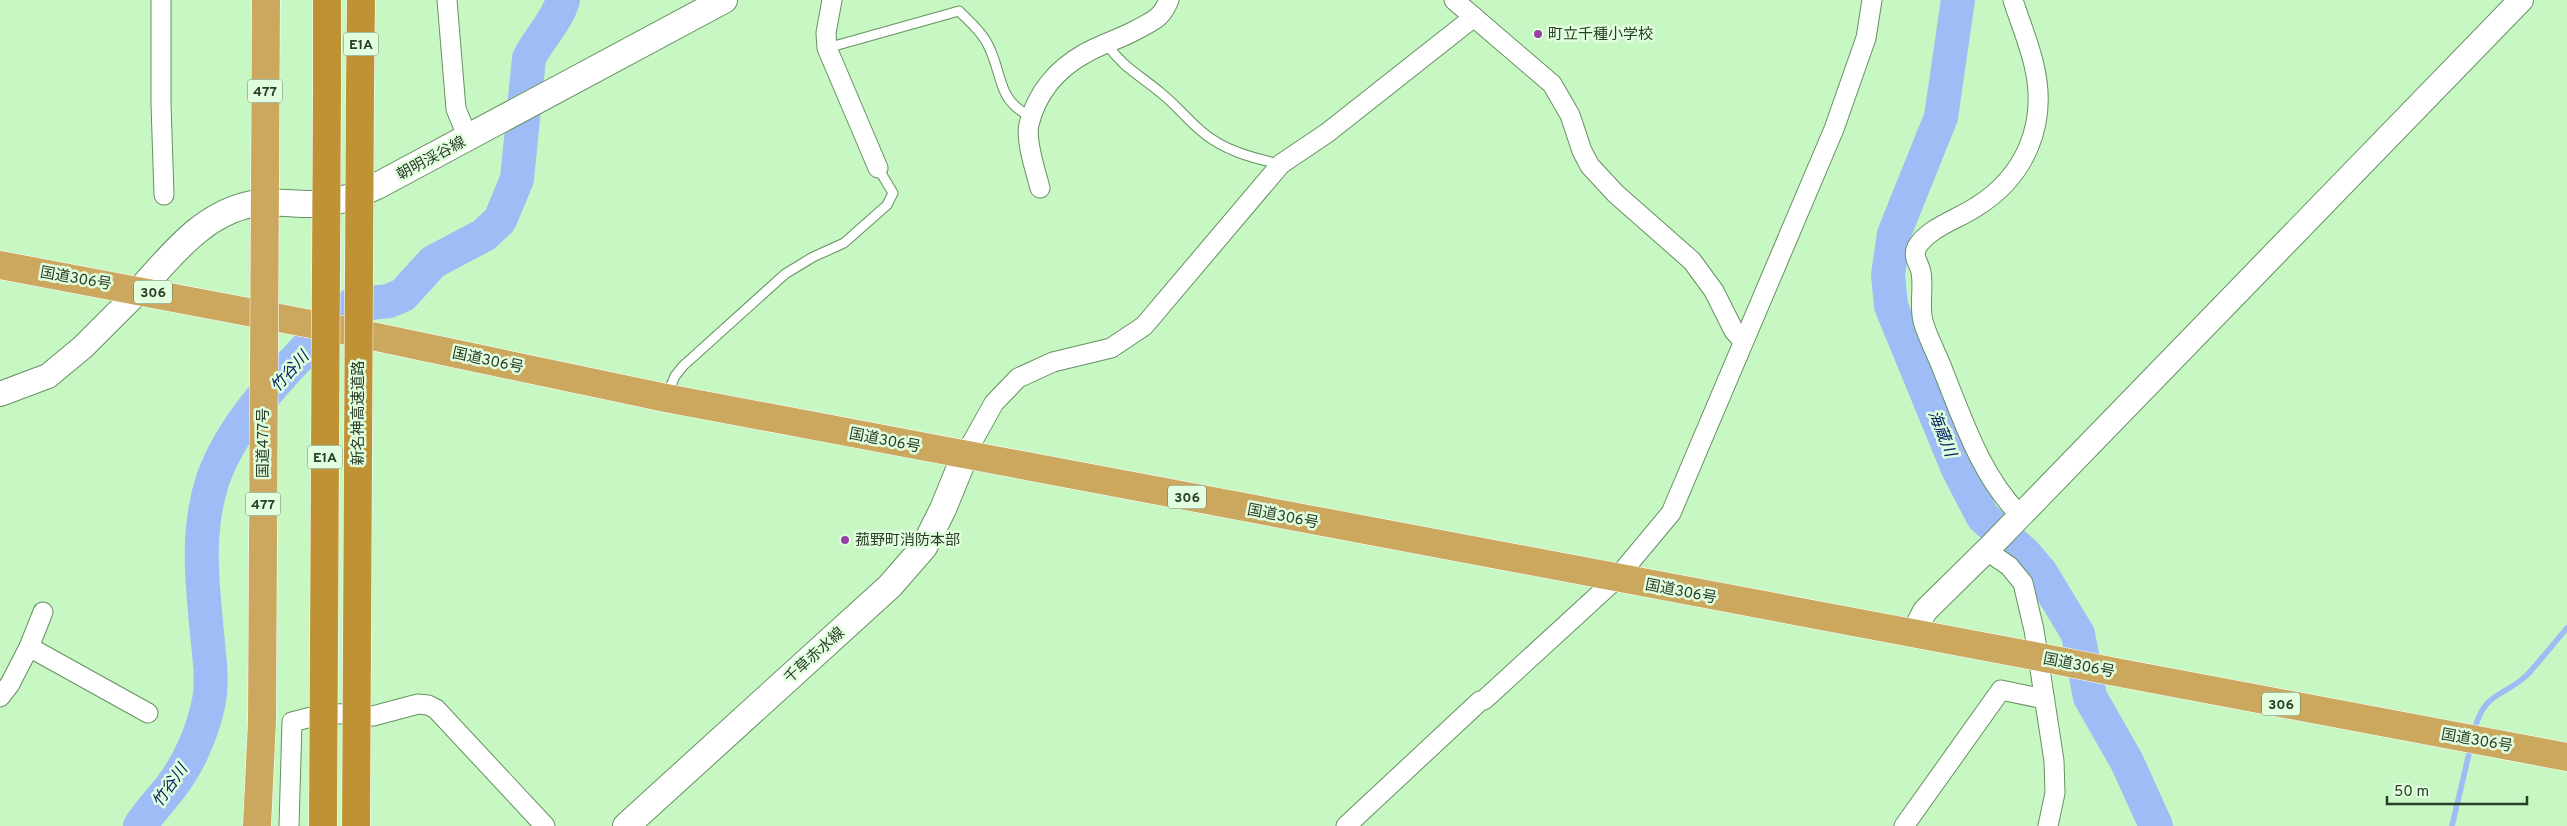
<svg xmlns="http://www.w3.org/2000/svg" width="2567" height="826" font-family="Overpass,'Noto Sans JP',sans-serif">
	<rect width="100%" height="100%" fill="#c7f7c2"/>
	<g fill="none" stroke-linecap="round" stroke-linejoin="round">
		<g stroke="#9ebcf6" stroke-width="5.5">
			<path d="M 2474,732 C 2484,691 2501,699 2527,675 C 2541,660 2554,643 2567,628"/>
			<path d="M 2452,826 L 2471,745"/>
		</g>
		<g stroke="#9ebcf6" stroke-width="34">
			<path d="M 1958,0 L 1941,117 L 1894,234 L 1888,275 L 1891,306 L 1958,469 L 1983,517 L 2025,554 L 2041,573 L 2078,634 L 2090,697 L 2127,762 L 2156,826"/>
			<path d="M 140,826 C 149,812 160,801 170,788 C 189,764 203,731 209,701 C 213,679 209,656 207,633 C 202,581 196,530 213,479 C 236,415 293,364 339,314 L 352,305 L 389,301 L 403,295 L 433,262 L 484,235 L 500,220 L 517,179 L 529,58 C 539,38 557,21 563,0"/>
		</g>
		<defs>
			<g id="service">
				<path d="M 1107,44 C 1123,68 1140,75 1161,93 C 1175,104 1186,118 1200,130 C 1222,150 1252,158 1280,164"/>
				<path d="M 827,48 L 959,11 C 969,21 981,31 987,43 C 1004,74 995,100 1032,117"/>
				<path d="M 667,395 L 675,376 L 683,366 L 785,274 L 813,257 L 844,243 L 887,205 L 893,193 L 878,168"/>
			</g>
			<g id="minor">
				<path d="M 161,0 L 161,104 L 164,195"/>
				<path d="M 447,0 L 456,109 L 468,138"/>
				<path d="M 832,0 L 826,33 L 827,48 L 878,168"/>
				<path d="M 1454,0 L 1552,84 L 1570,115 L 1582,151 L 1590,166 L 1616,194 L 1692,261 L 1714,291 L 1734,331 L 1743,341"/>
				<path d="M 2013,0 C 2020,22 2029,43 2034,65 C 2048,123 2026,176 1976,207 C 1958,219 1928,228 1917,247 C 1912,258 1919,262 1921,272 C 1924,288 1919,305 1923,321 C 1928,339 1938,356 1944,373 C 1964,423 1982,477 2020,515"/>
				<path d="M 1040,188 C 1036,172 1025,141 1029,124 C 1037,93 1057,69 1084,54 C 1101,44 1120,39 1136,30 C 1154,20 1161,19 1169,0"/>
				<path d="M 965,455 L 994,403 L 1018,378 L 1053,362 L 1111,348 L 1144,326 L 1281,164 L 1327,133 L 1474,17"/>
				<path d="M 1987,551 L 2009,566 L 2023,583 L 2034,630 L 2054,761 L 2055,793 L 2048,826"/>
				<path d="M 29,647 L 43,612"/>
				<path d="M 0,697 L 10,684 L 29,647 L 148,713"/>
				<path d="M 289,826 L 292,722 L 327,713 L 373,716 L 418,704 L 428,705 L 436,709 L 545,826"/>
				<path d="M 1346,826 L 1480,701 L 1484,700 L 1616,579 L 1671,513 L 1834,129 L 1866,38 L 1872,0"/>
				<path d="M 1904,826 L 2001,690 L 2044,699"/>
			</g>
			<g id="tertiary">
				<path d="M 0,394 L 48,376 L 83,347 L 140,290"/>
				<path d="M 1913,634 L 1925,611 L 1991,546 L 2521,0"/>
			</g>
			<g id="secondary">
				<path d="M 140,290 C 173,253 205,211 257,203 C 275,201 293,204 311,204 C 335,204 355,196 377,186 L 724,0"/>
				<path d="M 626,826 L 890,586 L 924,547 L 943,509 L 965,455"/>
			</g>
			<g id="trunk">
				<path d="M 265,182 L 266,0"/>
				<path d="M 0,265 L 348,331 L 666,398 L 2029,655"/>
				<path d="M 2105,670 L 2567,757"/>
			</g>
			<g id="motorway">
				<path d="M 327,88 L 327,0"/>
				<path d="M 360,89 L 361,0"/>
			</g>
		</defs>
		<use href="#service" stroke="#659161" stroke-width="11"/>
		<use href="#minor" stroke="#659161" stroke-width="21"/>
		<use href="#tertiary" stroke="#659161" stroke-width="26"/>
		<use href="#secondary" stroke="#659161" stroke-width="28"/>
		<use href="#trunk" stroke="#fff" stroke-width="29"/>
		<use href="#motorway" stroke="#fff" stroke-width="29"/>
		<use href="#service" stroke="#fff" stroke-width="9"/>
		<use href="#minor" stroke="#fff" stroke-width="19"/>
		<use href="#tertiary" stroke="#fff" stroke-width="24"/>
		<use href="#secondary" stroke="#fff" stroke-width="26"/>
		<use href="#trunk" stroke="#cba85e" stroke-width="28"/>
		<use href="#motorway" stroke="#be9235" stroke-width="28"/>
		<defs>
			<g id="trunk-bridge">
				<path d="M 2029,655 L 2105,670"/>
				<path d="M 257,826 L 262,721 L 265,182"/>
			</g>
			<g id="motorway-bridge">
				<path d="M 323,826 L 327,88"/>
				<path d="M 356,826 L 360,89"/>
			</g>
		</defs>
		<use href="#trunk-bridge" stroke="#fff" stroke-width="29" stroke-linecap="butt"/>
		<use href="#motorway-bridge" stroke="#fff" stroke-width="29" stroke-linecap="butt"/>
		<use href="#trunk-bridge" stroke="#cba85e" stroke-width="28"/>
		<use href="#motorway-bridge" stroke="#be9235" stroke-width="28"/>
	</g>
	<g fill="#9b3ea8" stroke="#e1fede" stroke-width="2">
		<circle cx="1538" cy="34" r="5"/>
		<circle cx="845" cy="540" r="5"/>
	</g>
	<g text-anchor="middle" stroke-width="5" stroke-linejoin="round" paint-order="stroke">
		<g fill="#e1fede" stroke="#62785f" stroke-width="1">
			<rect x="343.5" y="32.5" width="35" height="23" rx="4"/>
			<rect x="247.5" y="79.5" width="35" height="23" rx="4"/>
			<rect x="134" y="280.5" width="38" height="23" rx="4"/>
			<rect x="307.5" y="445.5" width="35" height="23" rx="4"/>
			<rect x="1168" y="485.5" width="38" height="23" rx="4"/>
			<rect x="245.5" y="492.5" width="35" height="23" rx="4"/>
			<rect x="2262" y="692.5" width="38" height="23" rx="4"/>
		</g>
		<g font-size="14" font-weight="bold" fill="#2b3e29">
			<text x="361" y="49">E1A</text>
			<text x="265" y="96">477</text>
			<text x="153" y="297">306</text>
			<text x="325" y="462">E1A</text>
			<text x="1187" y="502">306</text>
			<text x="263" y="509">477</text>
			<text x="2281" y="709">306</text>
		</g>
		<g font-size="15" fill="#2b3e29" stroke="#e1fede" text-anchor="start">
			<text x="1548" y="39">町立千種小学校</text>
			<text x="855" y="545">菰野町消防本部</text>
		</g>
		<g font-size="15" fill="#2b3e29" stroke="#e1fede">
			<text transform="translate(431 158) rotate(-28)" y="5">朝明渓谷線</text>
			<text transform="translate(76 278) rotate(10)" y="5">国道306号</text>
			<text transform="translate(488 360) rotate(12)" y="5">国道306号</text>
			<text transform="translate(358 413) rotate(-90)" y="5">新名神高速道路</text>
			<text transform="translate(885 440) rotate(11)" y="5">国道306号</text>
			<text transform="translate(263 443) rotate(-90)" y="5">国道477号</text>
			<text transform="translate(1283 516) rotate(11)" y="5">国道306号</text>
			<text transform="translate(1681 591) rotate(11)" y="5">国道306号</text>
			<text transform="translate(814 655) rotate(-42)" y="5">千草赤水線</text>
			<text transform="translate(2079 665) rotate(11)" y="5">国道306号</text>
			<text transform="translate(2477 740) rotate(10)" y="5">国道306号</text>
		</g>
		<g font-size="16" font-style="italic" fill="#062464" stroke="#e1fede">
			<text transform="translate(289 371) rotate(-48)" y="6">竹谷川</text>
			<text transform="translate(1943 433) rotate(68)" y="6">海蔵川</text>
			<text transform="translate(169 785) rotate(-55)" y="6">竹谷川</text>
		</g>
	</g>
	<path d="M2387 796v8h140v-8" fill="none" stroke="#2b3e29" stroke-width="2.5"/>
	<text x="2394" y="796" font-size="15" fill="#2b3e29" stroke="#e1fede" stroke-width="4" paint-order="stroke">50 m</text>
</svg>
